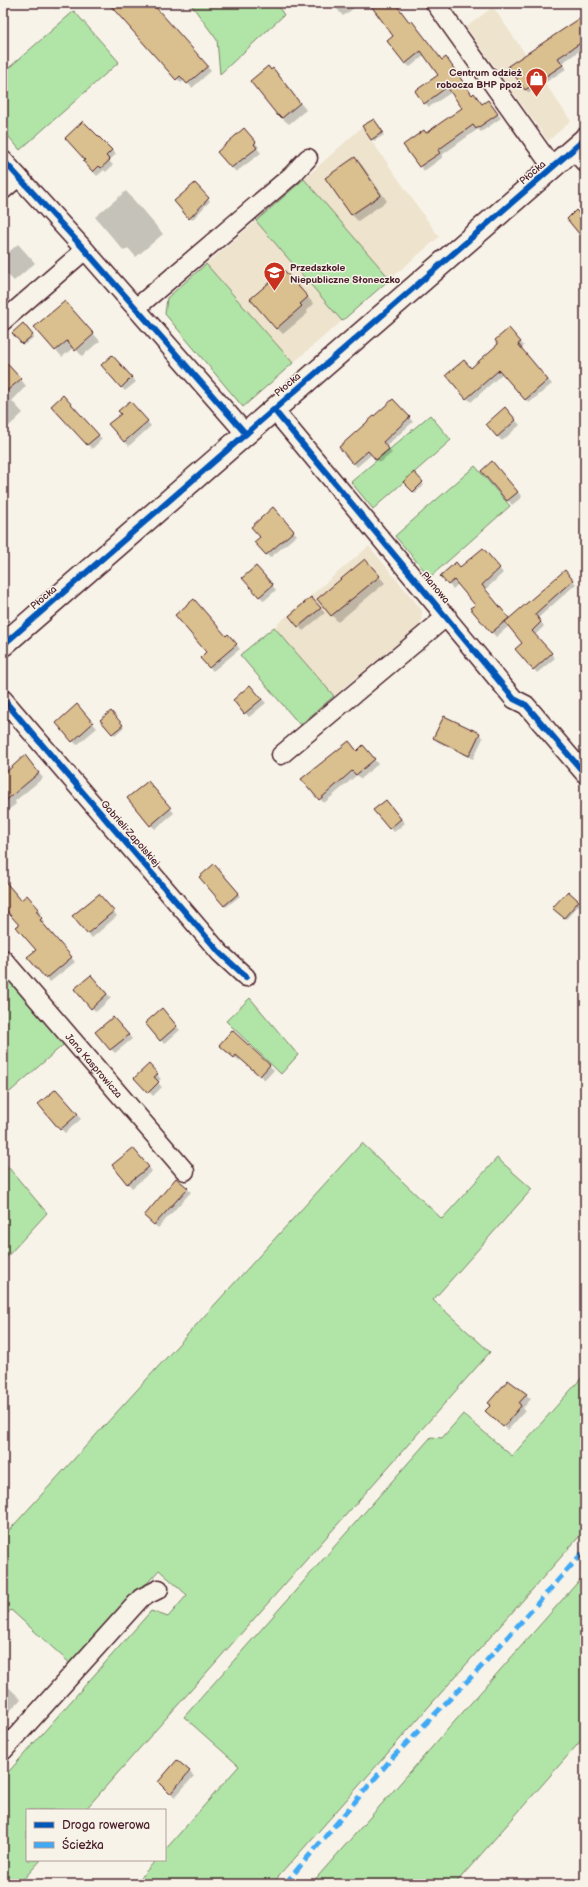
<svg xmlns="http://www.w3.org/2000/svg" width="588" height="1887" font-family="'Balsamiq Sans',sans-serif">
	<rect width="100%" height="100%" fill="#f7f3e8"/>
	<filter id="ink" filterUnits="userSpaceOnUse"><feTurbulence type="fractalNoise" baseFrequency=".025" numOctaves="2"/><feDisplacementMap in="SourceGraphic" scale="8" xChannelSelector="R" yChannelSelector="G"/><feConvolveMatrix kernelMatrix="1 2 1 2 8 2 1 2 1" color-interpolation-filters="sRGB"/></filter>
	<g filter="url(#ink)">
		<g fill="#eee3cd">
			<path d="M 493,7 L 571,121 L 548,141 L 466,27 Z"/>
			<path d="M 362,127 L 439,237 L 390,279 L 304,179 Z"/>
			<path d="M 256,221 L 342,321 L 293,363 L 206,264 Z"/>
			<path d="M 369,546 L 422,610 L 421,624 L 334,696 L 274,627 Z"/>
		</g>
		<g fill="#b0e5a7" stroke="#7d8269">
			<path d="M 190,3 L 276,3 L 284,15 L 220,74 L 217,40 Z"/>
			<path d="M 74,11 L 119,62 L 20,150 L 3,130 L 3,73 Z"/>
			<path d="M 304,179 L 390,279 L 342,321 L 256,221 Z"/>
			<path d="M 206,264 L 293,363 L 243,407 L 165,314 L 167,298 Z"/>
			<path d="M 430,415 L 451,440 L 373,509 L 351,482 Z"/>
			<path d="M 475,466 L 510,506 L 430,577 L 395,536 Z"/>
			<path d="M 274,627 L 334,696 L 300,725 L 240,655 Z"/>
			<path d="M 3,972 L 34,1007 L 64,1044 L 3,1098 Z"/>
			<path d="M 250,998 L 298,1055 L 281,1074 L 226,1021 Z"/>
			<path d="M 362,1143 L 442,1219 L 497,1158 L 532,1189 L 433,1300 L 490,1352 L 85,1810 L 27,1810 L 27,1860 L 41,1860 L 19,1884 L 3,1884 L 3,1778 L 151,1611 L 168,1617 L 187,1595 L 159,1570 L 73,1666 L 11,1610 L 3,1618 L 3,1537 Z"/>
			<path d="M 3,1161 L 47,1213 L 3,1261 Z"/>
			<path d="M 585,1374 L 585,1530 L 272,1884 L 135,1884 L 156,1860 L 165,1860 L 165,1850 L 239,1766 L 184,1717 L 431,1437 L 442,1438 L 463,1414 L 512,1456 Z"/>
			<path d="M 585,1574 L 585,1736 L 455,1884 L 311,1884 Z"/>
		</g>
		<g fill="#0003">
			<path d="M 50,3 L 63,3 L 56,9 Z"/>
			<path d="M 118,3 L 151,3 L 211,71 L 192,88 L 185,80 L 181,83 L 114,8 Z"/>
			<path d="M 332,3 L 361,3 L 343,16 Z"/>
			<path d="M 371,3 L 395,3 L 410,24 L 443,61 L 446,59 L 450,63 L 473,96 L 474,95 L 482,105 L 488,101 L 501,118 L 481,132 L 478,129 L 442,155 L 443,157 L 424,171 L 405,145 L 426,134 L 463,109 L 452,92 L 429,107 L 425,103 L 439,76 L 425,55 L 410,67 L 405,63 L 394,36 Z"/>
			<path d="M 539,3 L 545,3 L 541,5 Z"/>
			<path d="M 585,16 L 585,47 L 562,63 L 566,69 L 529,93 L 525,89 Z"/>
			<path d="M 271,71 L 279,76 L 306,110 L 289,124 L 278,115 Z"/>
			<path d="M 83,122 L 116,154 L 109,161 L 113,165 L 106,172 L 104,170 L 97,176 L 84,162 L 86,160 Z"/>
			<path d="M 375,122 L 384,135 L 374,141 L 364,127 Z"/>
			<path d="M 248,134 L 259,147 L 257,148 L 261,153 L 236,172 L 218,152 Z"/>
			<path d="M 355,159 L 362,165 L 387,201 L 358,221 L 352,215 L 327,179 Z"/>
			<path d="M 195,184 L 210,201 L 192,220 L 175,201 Z"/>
			<path d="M 126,191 L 163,234 L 136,257 L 128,248 L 124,251 L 95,217 Z"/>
			<path d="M 18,244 L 35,263 L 14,281 L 3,270 L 3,257 Z"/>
			<path d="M 290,278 L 314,304 L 306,311 L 308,313 L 283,334 L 277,328 Z"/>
			<path d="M 65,302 L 100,341 L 82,356 L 74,347 L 62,357 L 36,327 Z"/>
			<path d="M 25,326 L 34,337 L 24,345 L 14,333 Z"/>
			<path d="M 513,333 L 524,346 L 521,349 L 552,384 L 529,403 L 503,373 L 471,402 L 467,398 L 471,369 Z"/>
			<path d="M 117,360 L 136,382 L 125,391 L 121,387 Z"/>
			<path d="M 3,371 L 15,372 L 26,386 L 12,401 L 23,413 L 9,426 L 3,420 Z"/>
			<path d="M 393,400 L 413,422 L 386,446 L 392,453 L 380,463 L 372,454 L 357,467 L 340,447 Z"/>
			<path d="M 68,401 L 102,439 L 92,449 L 52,406 Z"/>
			<path d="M 135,407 L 151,426 L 129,446 L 124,441 Z"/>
			<path d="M 509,413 L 520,425 L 502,441 L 487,425 Z"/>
			<path d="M 496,467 L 522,497 L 512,505 L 482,471 Z"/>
			<path d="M 414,474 L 424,485 L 415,493 L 405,482 Z"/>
			<path d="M 277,513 L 297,535 L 270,558 L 255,542 L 261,538 Z"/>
			<path d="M 487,553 L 503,573 L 485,590 L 510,619 L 565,572 L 576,584 L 538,618 L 544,626 L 535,635 L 555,658 L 537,673 L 534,669 L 524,643 L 509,626 L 496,637 L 472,608 L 476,605 L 458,584 L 453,589 L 441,576 L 460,568 Z"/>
			<path d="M 365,560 L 385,583 L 338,622 L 318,599 Z"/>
			<path d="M 260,571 L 276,590 L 264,601 L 244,578 Z"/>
			<path d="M 315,602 L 325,613 L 303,631 L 290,616 Z"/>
			<path d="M 226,637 L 232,639 L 240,649 L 213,671 L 209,667 L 208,652 Z"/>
			<path d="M 254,690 L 266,703 L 249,717 L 234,700 Z"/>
			<path d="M 81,710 L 97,728 L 77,745 L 73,741 Z"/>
			<path d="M 111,712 L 124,727 L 115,735 L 102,720 Z"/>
			<path d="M 479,734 L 483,738 L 473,759 L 438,742 L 434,738 Z"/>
			<path d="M 367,751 L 378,764 L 361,779 L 357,775 L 324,803 L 320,799 L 357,752 Z"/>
			<path d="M 25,757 L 43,778 L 15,801 L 16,804 L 3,814 L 3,774 Z"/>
			<path d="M 152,786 L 174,813 L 155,829 L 151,825 Z"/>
			<path d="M 390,806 L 405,823 L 394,832 L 375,811 Z"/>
			<path d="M 3,830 L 6,834 L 3,837 Z"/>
			<path d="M 213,866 L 240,896 L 226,907 L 200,877 Z"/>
			<path d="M 3,879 L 22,901 L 31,901 L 42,913 L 39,915 L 45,923 L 43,924 L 75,962 L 50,982 L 47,978 L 37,950 L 20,925 L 3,906 Z"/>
			<path d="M 568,892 L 580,904 L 566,919 L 554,908 Z"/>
			<path d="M 103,899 L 117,916 L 92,938 L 73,916 Z"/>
			<path d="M 95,980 L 111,998 L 96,1012 L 76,989 Z"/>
			<path d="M 165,1013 L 180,1030 L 164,1044 L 161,1040 Z"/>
			<path d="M 118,1022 L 132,1039 L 115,1053 L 111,1049 Z"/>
			<path d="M 232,1032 L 274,1070 L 265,1080 L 241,1059 L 239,1061 L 225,1049 Z"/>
			<path d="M 149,1066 L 161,1079 L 157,1082 L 162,1087 L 153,1096 L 136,1078 Z"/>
			<path d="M 60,1095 L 81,1119 L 65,1133 L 61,1129 Z"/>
			<path d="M 133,1149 L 152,1171 L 132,1188 L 113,1166 Z"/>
			<path d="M 176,1180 L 191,1192 L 158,1228 L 149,1220 Z"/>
			<path d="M 508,1382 L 531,1399 L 523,1408 L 525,1411 L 508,1430 L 491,1415 L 492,1405 Z"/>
			<path d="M 3,1682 L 21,1699 L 9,1712 L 3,1707 Z"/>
			<path d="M 177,1762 L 194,1776 L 175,1797 L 163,1786 Z"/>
		</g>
		<g fill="#dabf8f" stroke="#4a1f2b">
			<path d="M 108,3 L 152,3 L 208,66 L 187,84 L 180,76 L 176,80 Z"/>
			<path d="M 369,3 L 395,3 L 410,23 L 412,21 L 442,60 L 446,57 L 472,95 L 474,93 L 482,104 L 488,100 L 498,114 L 476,129 L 473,125 L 438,150 L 440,153 L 419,167 L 403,145 L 424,130 L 426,133 L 462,108 L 447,87 L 424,104 L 415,91 L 438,75 L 421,51 L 405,64 L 387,41 L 393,36 Z"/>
			<path d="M 585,15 L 585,40 L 558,58 L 563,65 L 525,90 L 508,66 Z"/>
			<path d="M 268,66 L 271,70 L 273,68 L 300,103 L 282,118 L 279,115 L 278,116 L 250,81 Z"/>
			<path d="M 374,119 L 383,132 L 371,140 L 362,126 Z"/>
			<path d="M 83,121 L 112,150 L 106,156 L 110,160 L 101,168 L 99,166 L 93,172 L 83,161 L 85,160 L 65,138 Z"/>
			<path d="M 244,128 L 256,142 L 254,144 L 257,148 L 231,168 L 217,152 Z"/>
			<path d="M 355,157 L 381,195 L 351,215 L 325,178 Z"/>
			<path d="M 195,183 L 209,198 L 189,219 L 174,201 Z"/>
			<path d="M 576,210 L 585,220 L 585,241 L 567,219 Z"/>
			<path d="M 284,270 L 308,297 L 300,304 L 302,306 L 276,329 L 250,299 Z"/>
			<path d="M 65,301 L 94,334 L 75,351 L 67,341 L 55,351 L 34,327 Z"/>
			<path d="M 23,323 L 33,335 L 22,344 L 12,333 Z"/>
			<path d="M 509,328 L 521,342 L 518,344 L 548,380 L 525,400 L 499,370 L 466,399 L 446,375 L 464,360 L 471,368 L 498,344 L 495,340 Z"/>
			<path d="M 112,355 L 132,377 L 121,388 L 101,365 Z"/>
			<path d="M 3,359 L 21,379 L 3,394 Z"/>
			<path d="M 63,395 L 99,435 L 87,445 L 51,406 Z"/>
			<path d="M 393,399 L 410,417 L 383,442 L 389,449 L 376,460 L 368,451 L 353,464 L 339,447 Z"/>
			<path d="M 130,401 L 148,421 L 124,442 L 108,424 L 121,414 L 118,411 Z"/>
			<path d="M 505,407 L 516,420 L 497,437 L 486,424 Z"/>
			<path d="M 492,461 L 518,492 L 507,501 L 481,471 Z"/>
			<path d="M 414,472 L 423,482 L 413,492 L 403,482 Z"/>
			<path d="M 273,507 L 294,531 L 266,555 L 254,542 L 260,537 L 251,527 Z"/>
			<path d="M 483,548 L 500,568 L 482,585 L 509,618 L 491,633 L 470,608 L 475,605 L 454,580 L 448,585 L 440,576 L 456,562 L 460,567 Z"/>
			<path d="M 365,559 L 380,576 L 331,616 L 317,599 Z"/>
			<path d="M 256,566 L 273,585 L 259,597 L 242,578 Z"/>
			<path d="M 565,570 L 573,580 L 535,614 L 541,622 L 532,631 L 552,653 L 533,670 L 515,649 L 522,643 L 505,622 Z"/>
			<path d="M 311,597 L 321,608 L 298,627 L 289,616 Z"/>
			<path d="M 194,599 L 226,636 L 228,634 L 237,644 L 209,668 L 200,658 L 206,652 L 175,615 Z"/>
			<path d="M 250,685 L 262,699 L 244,714 L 233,700 Z"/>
			<path d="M 77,704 L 93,723 L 72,742 L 56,723 Z"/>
			<path d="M 111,711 L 123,725 L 112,734 L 100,720 Z"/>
			<path d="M 444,716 L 480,733 L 469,756 L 433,738 Z"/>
			<path d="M 349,741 L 357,751 L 363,745 L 375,759 L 356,775 L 352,771 L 319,800 L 301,779 Z"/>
			<path d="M 25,755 L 39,773 L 3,803 L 3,775 Z"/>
			<path d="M 148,781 L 171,808 L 150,826 L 127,798 Z"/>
			<path d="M 386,800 L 401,819 L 389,829 L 373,810 Z"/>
			<path d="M 214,864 L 239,893 L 224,906 L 199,877 Z"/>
			<path d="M 3,879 L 21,900 L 27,895 L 39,909 L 36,911 L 42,918 L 40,920 L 72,957 L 46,979 L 27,957 L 36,950 L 16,927 L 19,925 L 3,907 Z"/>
			<path d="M 568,891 L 579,901 L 564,918 L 552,908 Z"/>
			<path d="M 99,894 L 114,911 L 87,934 L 72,916 Z"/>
			<path d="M 91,975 L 107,994 L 91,1009 L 74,989 Z"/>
			<path d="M 162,1008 L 177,1026 L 160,1041 L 145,1023 Z"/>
			<path d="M 113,1017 L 129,1035 L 110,1050 L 95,1032 Z"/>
			<path d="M 232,1030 L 270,1065 L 260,1076 L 236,1055 L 234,1058 L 219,1045 Z"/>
			<path d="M 149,1064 L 158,1074 L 154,1077 L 159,1082 L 148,1093 L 134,1078 Z"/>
			<path d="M 56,1089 L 78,1114 L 60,1130 L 38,1104 Z"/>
			<path d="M 133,1148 L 149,1167 L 127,1184 L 112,1165 Z"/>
			<path d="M 176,1178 L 188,1188 L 154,1225 L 144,1216 Z"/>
			<path d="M 508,1380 L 527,1394 L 519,1403 L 521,1406 L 503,1427 L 485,1411 L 491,1405 L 488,1403 Z"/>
			<path d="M 177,1760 L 190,1771 L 170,1794 L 158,1782 Z"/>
		</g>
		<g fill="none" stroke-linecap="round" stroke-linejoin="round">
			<defs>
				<g id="street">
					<path d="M 435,3 L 552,167"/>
					<path d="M 573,149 L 585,163"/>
					<path d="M 3,160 L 85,250 L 246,434"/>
					<path d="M 3,190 L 18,177"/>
					<path d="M 136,308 L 292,175 L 308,158"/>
					<path d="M 3,321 L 85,250"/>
					<path d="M 274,410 L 514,699 L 526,705 L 585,774"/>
					<path d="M 3,699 L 220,953 L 246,977"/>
					<path d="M 281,755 L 447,616"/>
					<path id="s1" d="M 3,959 L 185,1171"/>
					<path d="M 3,1751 L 141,1598 L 159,1589"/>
				</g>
				<path id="secondary" d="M 3,645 L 585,139"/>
			</defs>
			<use href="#street" stroke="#4a1f2b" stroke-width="21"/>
			<use href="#secondary" stroke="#4a1f2b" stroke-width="25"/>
			<use href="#street" stroke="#f7f3e8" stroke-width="18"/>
			<use href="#secondary" stroke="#f7f3e8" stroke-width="22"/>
			<path stroke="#3fa9f5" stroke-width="5" stroke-dasharray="10 5" stroke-linecap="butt" d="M 285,1884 L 393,1757 L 480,1668 L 585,1550"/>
			<defs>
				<g id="cycleway">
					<path d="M 3,160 L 85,250 L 246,434"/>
					<path d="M 274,410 L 514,699 L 526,705 L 585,774"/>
					<path d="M 3,645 L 585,139"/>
					<path d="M 3,699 L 220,953 L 246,977"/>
				</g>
			</defs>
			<use href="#cycleway" stroke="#f7f3e8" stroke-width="8"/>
			<use href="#cycleway" stroke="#0057b8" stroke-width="6"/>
		</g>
	</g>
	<defs>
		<symbol id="shop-pin" viewBox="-11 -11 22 30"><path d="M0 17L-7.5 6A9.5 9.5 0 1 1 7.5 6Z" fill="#c8321e" stroke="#f7f3e8"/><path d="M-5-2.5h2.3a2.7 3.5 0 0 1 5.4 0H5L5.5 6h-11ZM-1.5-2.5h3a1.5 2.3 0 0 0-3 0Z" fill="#fff"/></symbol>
		<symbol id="school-pin" viewBox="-11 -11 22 30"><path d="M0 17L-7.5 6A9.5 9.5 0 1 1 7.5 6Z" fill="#c8321e" stroke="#f7f3e8"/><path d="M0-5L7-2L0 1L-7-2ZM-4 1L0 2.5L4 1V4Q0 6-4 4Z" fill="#fff"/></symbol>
	</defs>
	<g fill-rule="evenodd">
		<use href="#shop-pin" x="524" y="66" width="25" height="34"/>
		<use href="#school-pin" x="262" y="260" width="25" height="34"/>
	</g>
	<g text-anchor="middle" stroke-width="3" stroke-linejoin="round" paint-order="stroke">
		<g font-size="10" font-weight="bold" fill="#4a1f2b" stroke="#f7f3e8" text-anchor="end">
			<text x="522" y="76">Centrum odzież<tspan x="522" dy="12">robocza BHP ppoż</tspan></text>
			<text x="290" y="271" text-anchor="start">Przedszkole<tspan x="290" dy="12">Niepubliczne Słoneczko</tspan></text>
		</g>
		<g font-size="10" fill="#4a1f2b" stroke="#f7f3e8">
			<text transform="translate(532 172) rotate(-41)" y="4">Płocka</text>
			<text transform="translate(287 384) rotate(-41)" y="4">Płocka</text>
			<text transform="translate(436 587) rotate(50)" y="4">Planowa</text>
			<text transform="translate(43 597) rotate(-41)" y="4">Płocka</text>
			<text transform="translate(131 833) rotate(49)" y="4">Gabrieli Zapolskiej</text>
			<text dy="4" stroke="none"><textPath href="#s1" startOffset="140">Jana Kasprowicza</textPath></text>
		</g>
	</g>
	<rect width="588" height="1887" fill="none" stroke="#f7f3e8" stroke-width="16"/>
	<rect x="8" y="8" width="572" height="1871" fill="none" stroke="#4a1f2b" stroke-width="1.5" filter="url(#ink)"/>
	<rect x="26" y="1809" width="140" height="52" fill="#f7f3e8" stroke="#b29e9c"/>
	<rect x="34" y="1822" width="20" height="6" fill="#0057b8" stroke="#b29e9c"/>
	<text x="62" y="1829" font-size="12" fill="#4a1f2b">Droga rowerowa</text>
	<rect x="34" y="1842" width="20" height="6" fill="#3fa9f5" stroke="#b29e9c"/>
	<text x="62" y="1849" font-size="12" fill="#4a1f2b">Ścieżka</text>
</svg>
